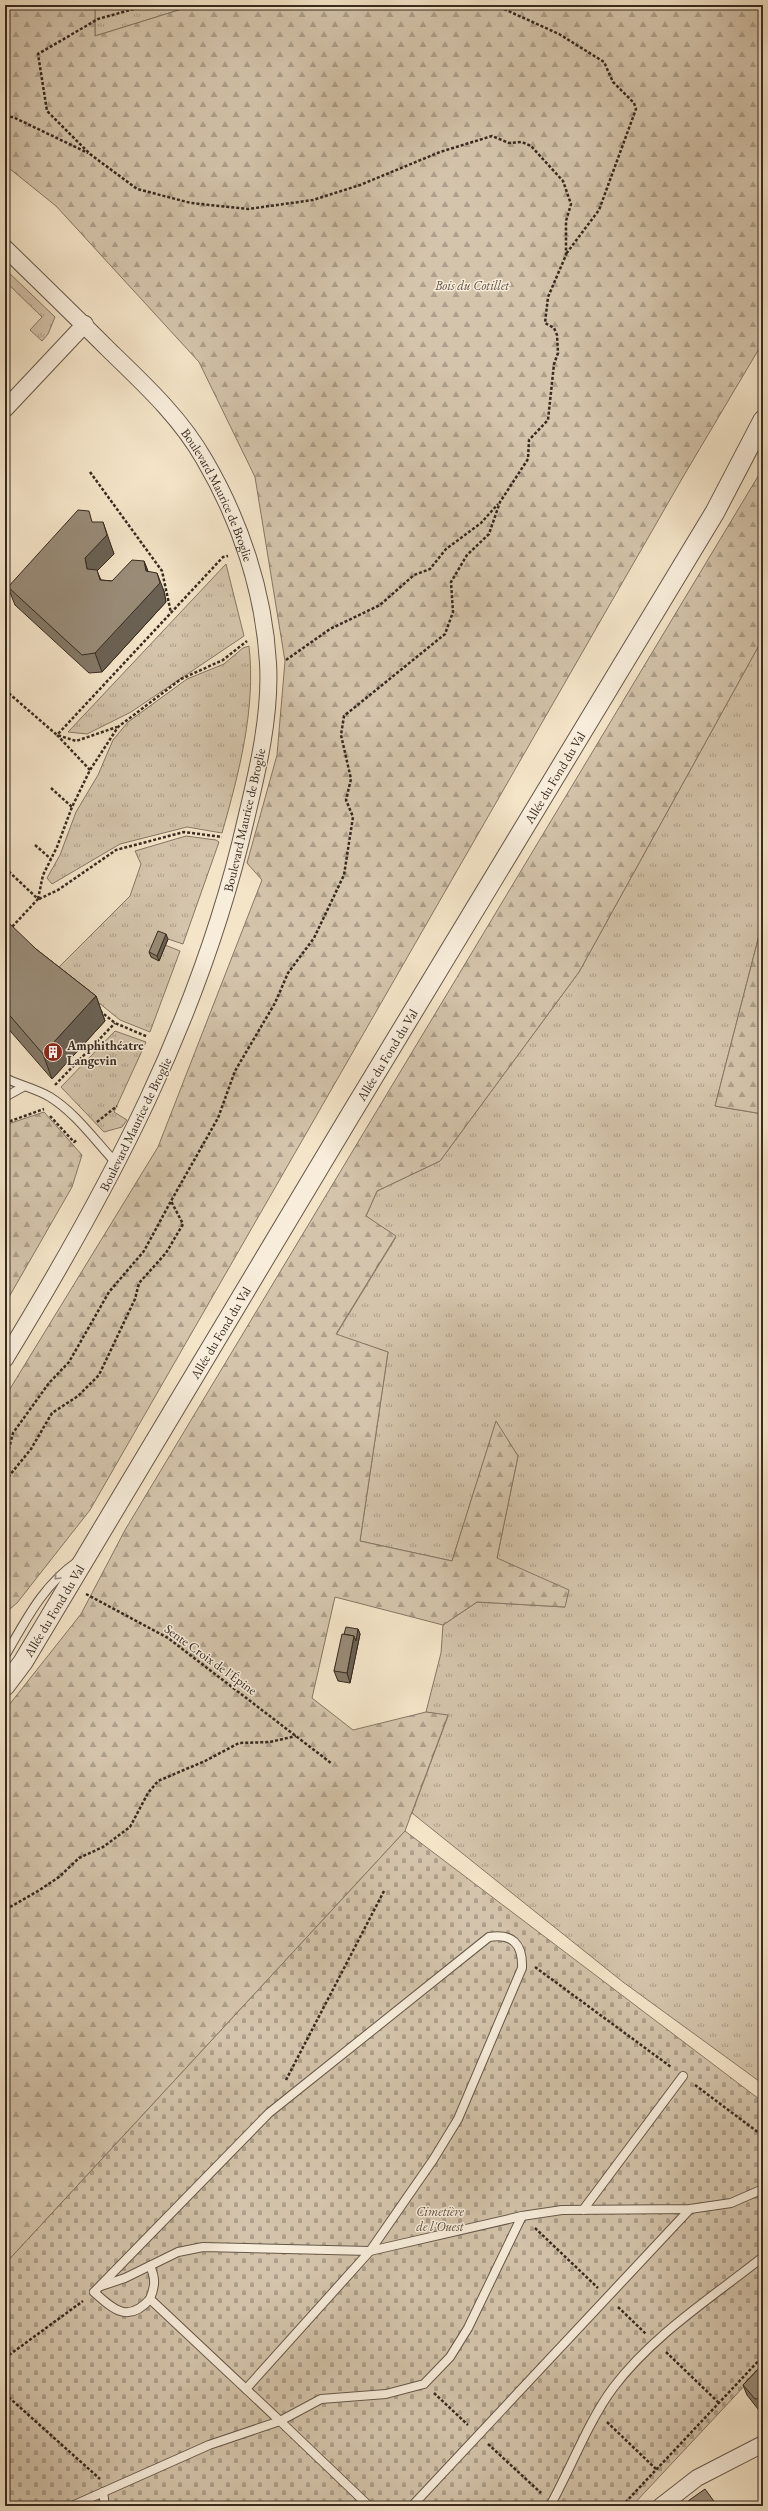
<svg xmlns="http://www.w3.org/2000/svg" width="768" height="2511" font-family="'EB Garamond',serif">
	<defs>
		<pattern id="grass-tufts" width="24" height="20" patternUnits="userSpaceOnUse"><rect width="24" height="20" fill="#d4c4ab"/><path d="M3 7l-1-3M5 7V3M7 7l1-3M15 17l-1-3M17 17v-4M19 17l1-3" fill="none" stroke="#ad9f8b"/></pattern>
		<pattern id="forest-firs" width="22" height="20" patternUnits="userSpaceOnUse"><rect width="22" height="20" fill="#d4c4ab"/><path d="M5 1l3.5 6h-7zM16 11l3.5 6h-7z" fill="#ad9f8b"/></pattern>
		<pattern id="cemetery-stones" width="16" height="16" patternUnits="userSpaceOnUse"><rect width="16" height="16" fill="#d4c4ab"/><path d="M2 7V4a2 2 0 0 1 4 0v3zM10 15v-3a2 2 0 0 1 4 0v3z" fill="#ad9f8b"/></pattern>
	</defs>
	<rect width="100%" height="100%" fill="#f4e4c8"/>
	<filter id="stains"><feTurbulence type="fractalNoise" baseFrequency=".005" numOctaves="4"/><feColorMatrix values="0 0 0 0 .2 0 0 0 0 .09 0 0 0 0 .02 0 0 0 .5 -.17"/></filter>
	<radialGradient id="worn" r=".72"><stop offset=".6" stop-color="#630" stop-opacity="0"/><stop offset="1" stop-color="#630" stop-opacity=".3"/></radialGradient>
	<g fill="url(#grass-tufts)" stroke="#867765">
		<path d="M 95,5 L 195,5 L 95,36 Z"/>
		<path d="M 5,269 L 55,317 L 48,334 L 42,341 L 30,330 L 42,317 L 5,281 Z"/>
		<path d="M 226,564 L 244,636 L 131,712 L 87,734 L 68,732 Z"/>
		<path d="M 763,638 L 763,920 L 715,1106 L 763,1114 L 763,2084 L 623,1982 L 412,1813 L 448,1716 L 426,1712 L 441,1653 L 443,1625 L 477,1602 L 565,1607 L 497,1558 L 518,1456 L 496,1422 L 452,1561 L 360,1541 L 388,1352 L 336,1335 L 396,1237 L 366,1216 L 377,1191 L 440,1161 L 579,972 Z"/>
		<path d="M 249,646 C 256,709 239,773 222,833 L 187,827 L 120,844 L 52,884 L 47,878 L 60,855 L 76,812 L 98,775 L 113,740 L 128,722 L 187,679 L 224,664 L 243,648 Z"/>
		<path d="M 186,836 L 216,840 L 219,842 L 183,944 L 159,936 L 151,957 L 159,960 L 165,945 L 180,951 L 150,1032 L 120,1020 L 57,969 L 130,896 L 141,864 L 135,851 Z"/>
		<path d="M 115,1031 L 146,1042 L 114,1112 L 127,1120 L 122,1127 L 104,1132 L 61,1087 Z"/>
	</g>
	<g fill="url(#forest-firs)" stroke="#867765">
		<path d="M 5,5 L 95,5 L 95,36 L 195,5 L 763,5 L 763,342 L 683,477 L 90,1510 L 17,1603 L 5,1613 L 5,1397 L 158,1147 L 262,880 L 247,863 L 277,755 L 285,661 L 255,477 L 199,362 L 56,206 L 5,165 Z"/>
		<path d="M 763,468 L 763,638 L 579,972 L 440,1161 L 377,1191 L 366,1216 L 396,1236 L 336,1334 L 388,1352 L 360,1541 L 452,1561 L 496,1421 L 518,1456 L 497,1558 L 569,1590 L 565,1607 L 477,1602 L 443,1625 L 335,1597 L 312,1698 L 353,1730 L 426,1712 L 448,1715 L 405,1831 L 5,2264 L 5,1710 L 81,1614 L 125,1530 Z"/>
		<path d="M 763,920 L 763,1114 L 715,1106 Z"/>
		<path d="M 44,1112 L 82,1155 L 72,1187 L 5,1304 L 5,1125 Z"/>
	</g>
	<path fill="url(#cemetery-stones)" stroke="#867765" d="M 405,1831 L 763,2102 L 763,2366 L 632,2506 L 5,2506 L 5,2264 Z"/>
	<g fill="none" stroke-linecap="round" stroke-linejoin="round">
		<defs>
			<g id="service">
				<path d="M 5,1078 C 19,1085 37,1089 50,1097 C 77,1114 96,1142 117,1164"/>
				<path d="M 5,1097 L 23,1087"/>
				<path d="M 5,1656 C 26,1620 43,1585 78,1561"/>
				<path d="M 583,2210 L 683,2076"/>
				<path d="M 150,2266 C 156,2279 155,2286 150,2299 L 280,2421 L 321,2399 L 386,2394 L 424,2384 L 450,2357 L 468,2328 L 522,2216"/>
				<path d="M 101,2286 L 125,2278 L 178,2252 L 203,2247 L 370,2251 L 522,2216 L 562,2210 L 690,2209 L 731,2203 L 763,2189"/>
				<path d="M 94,2292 L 269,2113 L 489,1937 C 512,1933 523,1944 522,1968 L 458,2119 L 433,2160 L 370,2251 L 246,2389"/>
				<path d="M 94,2292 C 113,2309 128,2324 150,2299"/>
				<path d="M 103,2492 L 105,2506"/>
				<path d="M 72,2506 L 209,2445 L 280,2421 L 369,2506"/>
				<path d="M 412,2506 L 690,2209"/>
				<path d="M 550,2506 C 570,2470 589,2420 613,2388 C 653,2335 711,2298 763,2257"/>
			</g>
			<g id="minor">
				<path id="s1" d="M 5,248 C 40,282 75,316 109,350 C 144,384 180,417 204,459 C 240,520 264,592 268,663 C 271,714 258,769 246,819 C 201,1017 110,1187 5,1359"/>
				<path d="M 5,409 L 85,324"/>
				<path d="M 661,2506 L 697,2478 L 763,2444"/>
			</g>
			<g id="tertiary">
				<path id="s2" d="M 5,1686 L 23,1662 L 348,1119 L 715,512 L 763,420"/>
			</g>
		</defs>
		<use href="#service" stroke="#665849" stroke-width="10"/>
		<use href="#minor" stroke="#665849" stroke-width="18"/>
		<use href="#tertiary" stroke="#665849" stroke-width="21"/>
		<g stroke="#372a1f" stroke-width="2.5" stroke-dasharray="3 2" stroke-linecap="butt">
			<path d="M 495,5 L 559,34 L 604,62 L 613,82 L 634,103 L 636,109 L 599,210 L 566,254"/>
			<path d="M 5,117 L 13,117 L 88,153"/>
			<path d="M 90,472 L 162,571 L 171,613"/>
			<path d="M 286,660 L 330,629 L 380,605 L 414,575 L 430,569 L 446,549 L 481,523 L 498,504"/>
			<path d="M 5,690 L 57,735 L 76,741 L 117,727"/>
			<path d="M 90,770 L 57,735 L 223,557 L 228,556"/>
			<path d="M 51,788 L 72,807"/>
			<path d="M 35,845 L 51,859"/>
			<path d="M 5,868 L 38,899 L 11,928"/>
			<path d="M 38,899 L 43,875 L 57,847 L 72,807 L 90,770 L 118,727 L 181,679 L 223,660 L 247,641"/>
			<path d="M 39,899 L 58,890 L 116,850 L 184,832 L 222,837"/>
			<path d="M 100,1011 L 115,1023 L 148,1037"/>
			<path d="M 55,1085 L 115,1023"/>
			<path d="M 50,1116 L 74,1142 L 77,1140"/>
			<path d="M 97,1122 L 117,1106"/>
			<path d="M 5,1123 L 44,1109"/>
			<path d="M 5,1464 L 13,1433 L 49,1383 L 69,1362 L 109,1292 L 144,1251 L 171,1201"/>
			<path d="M 5,1481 L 31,1449 L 52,1413 L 78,1396 L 99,1375 L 135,1299 L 139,1283 L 166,1253 L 183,1224 L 171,1201 L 218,1118 L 235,1071 L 275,1003 L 288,973 L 314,938 L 344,875 L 353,817 L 346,800 L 351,779 L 341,735 L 344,716 L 445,634 L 453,612 L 451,582 L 467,555 L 489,534 L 500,502 L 528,459 L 529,440 L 548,420 L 554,364 L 558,353 L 557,335 L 554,328 L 545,323 L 548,297 L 566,255 L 566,221 L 571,204 L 563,181 L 531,146 L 522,142 L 509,143 L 492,136 L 440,152 L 360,185 L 313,200 L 248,209 L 191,203 L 137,189 L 90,154 L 47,111 L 38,54 L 98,19 L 148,5"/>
			<path d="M 86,1594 L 168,1638 L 331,1763"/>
			<path d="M 5,1908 L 12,1906 L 38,1891 L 59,1877 L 79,1858 L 103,1847 L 130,1827 L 148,1793 L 158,1781 L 205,1761 L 239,1743 L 270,1742 L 296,1736"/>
			<path d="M 535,1967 L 671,2067"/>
			<path d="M 286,2080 L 384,1891"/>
			<path d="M 695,2085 L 763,2136"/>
			<path d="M 535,2228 L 598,2288"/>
			<path d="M 618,2307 L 646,2334"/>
			<path d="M 666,2352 L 719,2403"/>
			<path d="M 5,2358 L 83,2301"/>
			<path d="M 434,2393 L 468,2425"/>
			<path d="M 5,2394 L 100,2479"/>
			<path d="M 607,2422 L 656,2469"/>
			<path d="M 488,2444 L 541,2493"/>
			<path d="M 622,2506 L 763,2356"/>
		</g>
		<use href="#service" stroke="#f8eddb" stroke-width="8"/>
		<use href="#minor" stroke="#f8eddb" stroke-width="16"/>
		<use href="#tertiary" stroke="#f8eddb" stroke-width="19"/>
	</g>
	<g fill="#847866" stroke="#372a1f">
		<path d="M 93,522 L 109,541 L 114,554 L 97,571 L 101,580 L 112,581 L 144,561 L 148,571 L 164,591 L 166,602 L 102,672 L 89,673 L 15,605 L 8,587 Z"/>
		<path d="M 5,925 L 36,949 L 96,996 L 105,1021 L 52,1079 L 5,1025 Z"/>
		<path d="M 168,939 L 159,961 L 151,957 L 149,952 Z"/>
		<path d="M 358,1629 L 360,1634 L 350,1683 L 338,1681 L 334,1671 L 344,1634 Z"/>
		<path d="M 763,2364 L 763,2408 L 758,2409 L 747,2395 L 743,2385 Z"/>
	</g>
	<g fill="#6b6153" stroke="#372a1f">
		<path d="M 103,522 L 114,554 L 97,571 L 103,588 L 87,569 L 85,558 Z"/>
		<path d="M 144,561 L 151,580 L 146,571 Z"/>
		<path d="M 157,573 L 164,591 L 166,602 L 102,672 L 95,653 Z"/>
		<path d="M 166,934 L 168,939 L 159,961 L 157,956 Z"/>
		<path d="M 96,996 L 105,1021 L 52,1079 L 43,1054 Z"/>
		<path d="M 358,1629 L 360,1634 L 350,1683 L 347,1673 L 354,1636 Z"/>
	</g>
	<g fill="#998b77" stroke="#372a1f">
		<path d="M 78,510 L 89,511 L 92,522 L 103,522 L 107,535 L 85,558 L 87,569 L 97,570 L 100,580 L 112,581 L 132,560 L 144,561 L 146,571 L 157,573 L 160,583 L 95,653 L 82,655 L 8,587 Z"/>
		<path d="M 8,922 L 36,949 L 96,996 L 43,1054 L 5,1010 L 5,925 Z"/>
		<path d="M 158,931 L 166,934 L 157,956 L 149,952 Z"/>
		<path d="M 346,1627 L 358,1629 L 356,1641 L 354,1636 L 344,1634 Z"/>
		<path d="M 342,1634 L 354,1636 L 347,1673 L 334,1671 Z"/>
		<path d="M 763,2364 L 763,2398 L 755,2399 L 743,2385 Z"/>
		<path d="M 705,2489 L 716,2504 L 713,2506 L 681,2506 Z"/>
	</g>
	<defs><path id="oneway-chevron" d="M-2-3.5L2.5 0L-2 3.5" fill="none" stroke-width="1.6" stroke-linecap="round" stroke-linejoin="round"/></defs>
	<use stroke="#988c7d" href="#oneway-chevron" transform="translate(57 1577) rotate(133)"/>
	<defs>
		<symbol id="building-disc" viewBox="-11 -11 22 22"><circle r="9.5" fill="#8f2418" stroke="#f8eddb"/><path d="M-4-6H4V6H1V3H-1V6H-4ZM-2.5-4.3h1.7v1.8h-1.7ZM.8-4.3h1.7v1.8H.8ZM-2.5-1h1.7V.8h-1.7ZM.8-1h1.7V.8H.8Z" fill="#fff"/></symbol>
	</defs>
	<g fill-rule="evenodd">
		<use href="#building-disc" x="42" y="1041" width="22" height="22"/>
	</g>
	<g text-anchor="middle" stroke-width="3" stroke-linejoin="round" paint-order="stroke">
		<g font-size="13" font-style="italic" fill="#5e5042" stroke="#f8eddb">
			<text x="472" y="290">Bois du Cotillet</text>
			<text x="440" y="2216">Cimetière<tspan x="440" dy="15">de l'Ouest</tspan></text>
		</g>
		<g font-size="13" fill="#372a1f" stroke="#f8eddb">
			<text dy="5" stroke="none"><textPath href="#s1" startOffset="329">Boulevard Maurice de Broglie</textPath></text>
			<text dy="5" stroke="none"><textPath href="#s2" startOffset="1062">Allée du Fond du Val</textPath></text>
			<text transform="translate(244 820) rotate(-77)" y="5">Boulevard Maurice de Broglie</text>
			<text dy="5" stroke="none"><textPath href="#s2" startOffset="738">Allée du Fond du Val</textPath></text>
			<text transform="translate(135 1124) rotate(-64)" y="5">Boulevard Maurice de Broglie</text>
			<text dy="5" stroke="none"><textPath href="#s2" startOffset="414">Allée du Fond du Val</textPath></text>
			<text dy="5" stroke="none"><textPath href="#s2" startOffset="90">Allée du Fond du Val</textPath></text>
			<text transform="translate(211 1659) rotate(36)" y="5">Sente Croix de l'Épine</text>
		</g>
		<g font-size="13" font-weight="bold" fill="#372a1f" stroke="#f8eddb" text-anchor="start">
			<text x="67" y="1050">Amphithéatre<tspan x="67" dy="15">Langevin</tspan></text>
		</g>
	</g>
	<rect width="768" height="2511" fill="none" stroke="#f4e4c8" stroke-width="20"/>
	<rect x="6" y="6" width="756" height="2499" fill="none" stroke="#372a1f" stroke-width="2"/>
	<rect x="10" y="10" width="748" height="2491" fill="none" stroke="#372a1f"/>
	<rect width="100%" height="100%" filter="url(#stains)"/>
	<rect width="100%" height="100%" fill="url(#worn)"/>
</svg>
